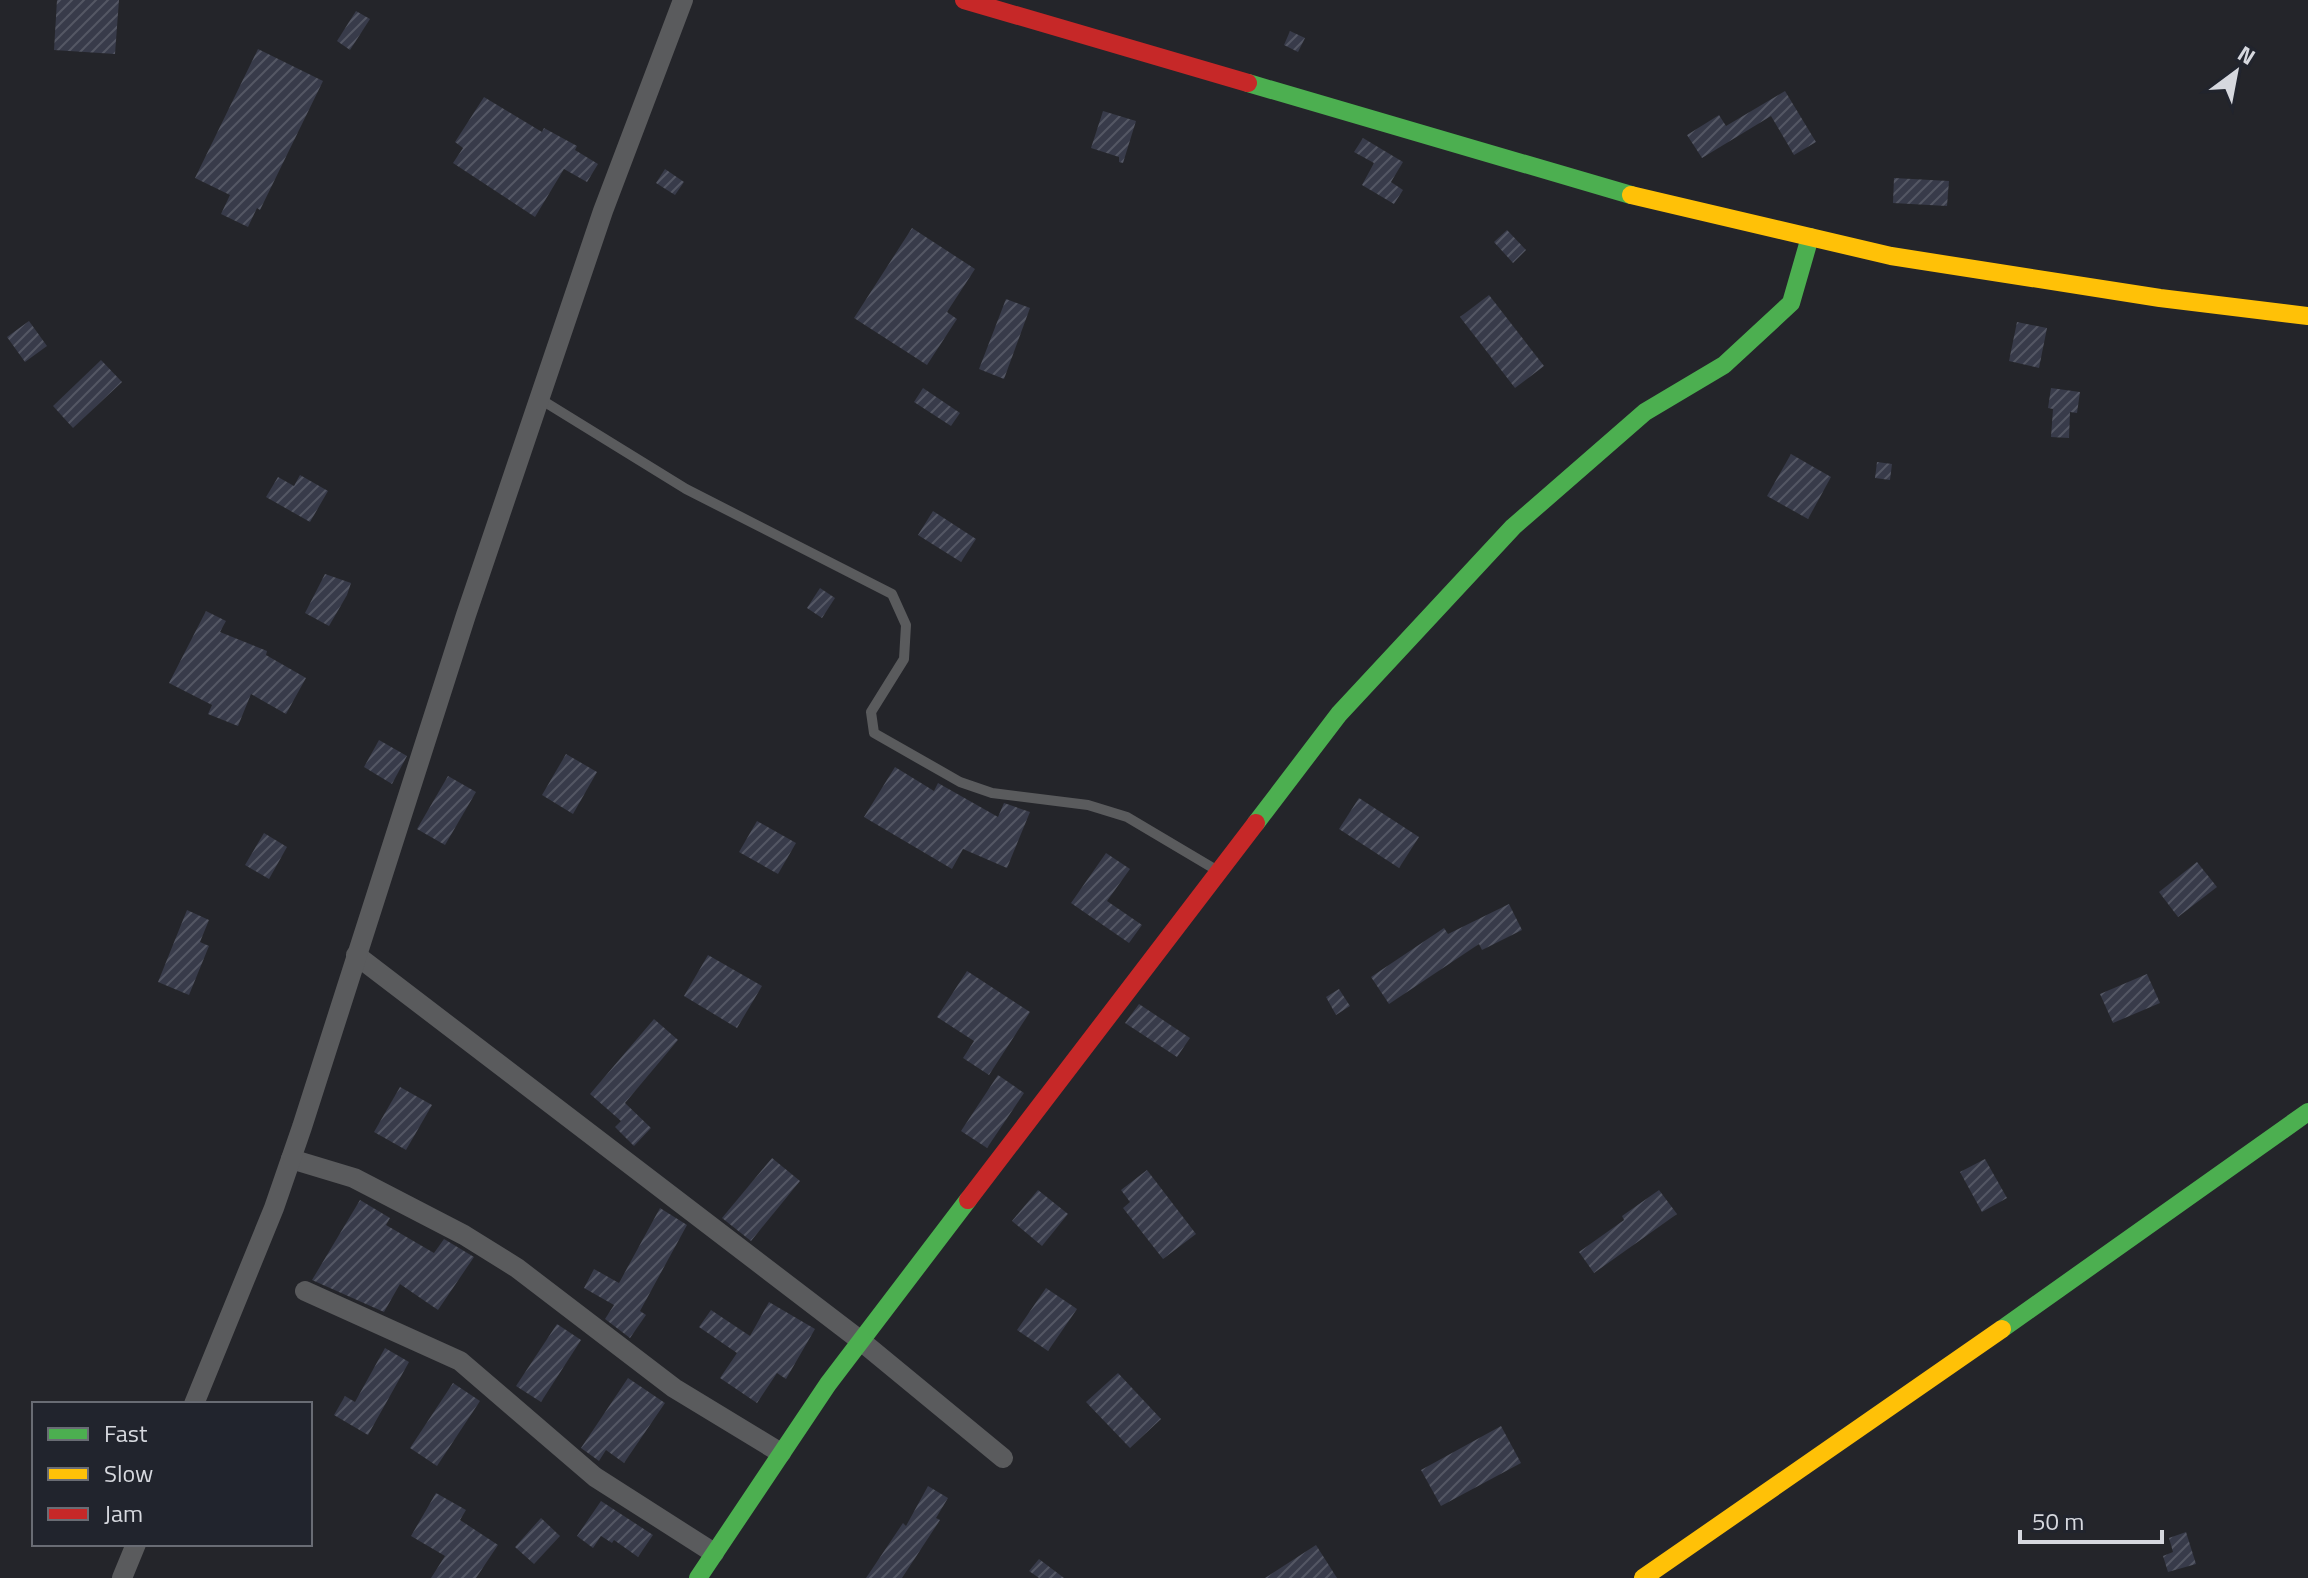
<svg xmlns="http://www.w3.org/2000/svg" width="2308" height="1578" font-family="'Titillium Web',sans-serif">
	<defs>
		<pattern id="building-hatch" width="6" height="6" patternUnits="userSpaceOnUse" patternTransform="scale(2)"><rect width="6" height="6" fill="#383b4a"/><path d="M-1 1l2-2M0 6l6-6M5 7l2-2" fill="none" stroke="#545764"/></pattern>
	</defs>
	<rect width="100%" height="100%" fill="#24252a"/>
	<g fill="url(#building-hatch)">
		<path d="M 57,0 L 119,0 L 115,54 L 54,50 Z"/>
		<path d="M 356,11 L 370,19 L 350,50 L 337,41 Z"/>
		<path d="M 1290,31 L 1305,38 L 1298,52 L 1284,45 Z"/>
		<path d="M 258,49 L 323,81 L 260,210 L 257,208 L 248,227 L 221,214 L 230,195 L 195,178 Z"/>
		<path d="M 1785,91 L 1816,142 L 1794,155 L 1771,116 L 1702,158 L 1687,135 L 1719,115 L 1726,126 Z"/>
		<path d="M 484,97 L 542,132 L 544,128 L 577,146 L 575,150 L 598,164 L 587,182 L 564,169 L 535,217 L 453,163 L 463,148 L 455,142 Z"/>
		<path d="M 1103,111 L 1136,121 L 1123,163 L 1119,162 L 1119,157 L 1091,148 Z"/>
		<path d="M 1363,138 L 1403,162 L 1391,182 L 1403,190 L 1394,204 L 1362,185 L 1374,163 L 1354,152 Z"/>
		<path d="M 665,169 L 684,182 L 675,195 L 656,183 Z"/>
		<path d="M 1894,178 L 1949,181 L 1947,206 L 1893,203 Z"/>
		<path d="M 912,228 L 975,269 L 947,312 L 957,319 L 927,365 L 854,318 Z"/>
		<path d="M 1507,230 L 1526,250 L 1513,263 L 1494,242 Z"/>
		<path d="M 1489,295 L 1544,366 L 1515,388 L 1460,317 Z"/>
		<path d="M 1006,299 L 1030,308 L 1004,379 L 979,369 Z"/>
		<path d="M 29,321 L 47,346 L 25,362 L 7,337 Z"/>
		<path d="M 2017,322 L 2047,328 L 2039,368 L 2009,361 Z"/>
		<path d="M 101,360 L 122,382 L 73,428 L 53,406 Z"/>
		<path d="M 923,388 L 960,413 L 951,426 L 914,402 Z"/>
		<path d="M 2051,388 L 2080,392 L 2077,413 L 2070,412 L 2069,438 L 2051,437 L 2053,409 L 2048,408 Z"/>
		<path d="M 1791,454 L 1831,477 L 1808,519 L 1767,496 Z"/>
		<path d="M 1877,462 L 1892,464 L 1890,480 L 1875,478 Z"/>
		<path d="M 300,475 L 328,491 L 310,522 L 266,497 L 278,477 L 294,486 Z"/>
		<path d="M 933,511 L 976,539 L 961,562 L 918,535 Z"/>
		<path d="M 325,574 L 351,583 L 347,595 L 329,626 L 305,613 Z"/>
		<path d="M 820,588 L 835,598 L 822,618 L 807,608 Z"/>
		<path d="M 206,611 L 226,621 L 220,632 L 267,651 L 266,655 L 306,678 L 286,714 L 251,694 L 238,726 L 208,714 L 212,705 L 169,683 Z"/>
		<path d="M 379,740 L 407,756 L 392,784 L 364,767 Z"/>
		<path d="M 566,754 L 597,772 L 573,814 L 542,795 Z"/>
		<path d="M 895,767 L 934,791 L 938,783 L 998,817 L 1004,803 L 1030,812 L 1007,868 L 963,849 L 952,869 L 864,817 Z"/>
		<path d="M 448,776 L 476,792 L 445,845 L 417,829 Z"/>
		<path d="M 1359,798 L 1419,837 L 1399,868 L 1339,829 Z"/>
		<path d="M 757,821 L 796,843 L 778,874 L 739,852 Z"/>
		<path d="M 264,833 L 287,847 L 269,879 L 245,865 Z"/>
		<path d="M 1106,853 L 1130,869 L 1107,901 L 1142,925 L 1129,943 L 1071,903 Z"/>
		<path d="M 2197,862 L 2217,887 L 2178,917 L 2159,892 Z"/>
		<path d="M 1509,904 L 1522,930 L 1482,950 L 1479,944 L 1389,1004 L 1371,977 L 1444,928 L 1448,934 Z"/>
		<path d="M 187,910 L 209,920 L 200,942 L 209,946 L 189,995 L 158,982 Z"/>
		<path d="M 708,955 L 762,986 L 737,1028 L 684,996 Z"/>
		<path d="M 967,971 L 1030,1012 L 989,1075 L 963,1058 L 974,1041 L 937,1017 Z"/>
		<path d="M 2147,974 L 2160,1003 L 2113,1023 L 2100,994 Z"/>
		<path d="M 1339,989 L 1350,1006 L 1336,1015 L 1326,997 Z"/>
		<path d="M 1139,1004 L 1190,1038 L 1177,1057 L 1125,1023 Z"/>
		<path d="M 654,1019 L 678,1040 L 625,1103 L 651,1128 L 634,1146 L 615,1127 L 621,1121 L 590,1094 Z"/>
		<path d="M 998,1075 L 1024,1093 L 987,1148 L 961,1131 Z"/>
		<path d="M 400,1087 L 432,1105 L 406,1150 L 374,1132 Z"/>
		<path d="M 772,1158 L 800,1181 L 751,1241 L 722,1218 Z"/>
		<path d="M 1985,1159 L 2007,1198 L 1982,1212 L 1960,1172 Z"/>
		<path d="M 1147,1170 L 1196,1234 L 1163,1259 L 1123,1208 L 1130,1202 L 1121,1190 Z"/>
		<path d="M 1038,1190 L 1068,1214 L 1042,1246 L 1012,1221 Z"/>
		<path d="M 1659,1190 L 1677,1214 L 1594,1273 L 1579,1252 L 1624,1220 L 1622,1216 Z"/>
		<path d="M 360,1200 L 390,1218 L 386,1225 L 434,1253 L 444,1239 L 474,1257 L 438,1310 L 400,1284 L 384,1312 L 312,1280 Z"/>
		<path d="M 660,1208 L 687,1225 L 640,1311 L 646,1315 L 630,1338 L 605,1319 L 614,1305 L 584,1288 L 594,1269 L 619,1283 Z"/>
		<path d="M 1046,1288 L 1077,1309 L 1048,1351 L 1017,1330 Z"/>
		<path d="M 769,1302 L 815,1329 L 786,1379 L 777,1373 L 757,1403 L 720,1378 L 737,1353 L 699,1327 L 711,1310 L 750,1336 Z"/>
		<path d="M 557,1324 L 581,1340 L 541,1402 L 516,1386 Z"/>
		<path d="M 385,1348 L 409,1362 L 368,1435 L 334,1415 L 345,1396 L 355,1402 Z"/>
		<path d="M 1118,1373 L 1161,1419 L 1130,1448 L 1086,1402 Z"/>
		<path d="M 628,1378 L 665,1403 L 624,1463 L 606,1450 L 599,1461 L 581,1448 Z"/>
		<path d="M 453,1383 L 480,1401 L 437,1466 L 410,1448 Z"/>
		<path d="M 1501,1426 L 1521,1463 L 1441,1506 L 1421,1470 Z"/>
		<path d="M 928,1486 L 948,1498 L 936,1518 L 940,1520 L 902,1578 L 866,1578 L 903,1523 L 906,1526 Z"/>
		<path d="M 436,1493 L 466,1510 L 460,1520 L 498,1545 L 476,1578 L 431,1578 L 445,1556 L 411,1536 Z"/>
		<path d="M 601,1501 L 653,1535 L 638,1557 L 614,1540 L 612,1543 L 601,1536 L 593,1548 L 577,1536 Z"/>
		<path d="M 541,1518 L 560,1536 L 534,1564 L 515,1547 Z"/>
		<path d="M 2186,1532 L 2196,1564 L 2168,1572 L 2163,1556 L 2173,1552 L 2169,1538 Z"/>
		<path d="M 1316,1545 L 1337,1578 L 1265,1578 Z"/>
		<path d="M 1039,1559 L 1064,1578 L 1039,1578 L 1029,1571 Z"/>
	</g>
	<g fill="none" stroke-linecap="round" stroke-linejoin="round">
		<path stroke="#5a5b5d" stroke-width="10" d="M 540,399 L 686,489 L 892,594 L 906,625 L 904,659 L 871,712 L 874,733 L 960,782 L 992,793 L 1088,805 L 1127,817 L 1218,871"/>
		<g stroke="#5a5b5d" stroke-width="20">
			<path d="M 356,955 L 861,1341 L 1003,1458"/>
			<path d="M 291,1159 L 354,1178 L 464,1235 L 517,1268 L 674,1388 L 781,1453"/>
			<path d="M 305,1291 L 460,1361 L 595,1477 L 714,1553"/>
			<path d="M 194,1404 L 274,1208 L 302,1127 L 466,615 L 603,211 L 683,0"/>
			<path d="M 122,1578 L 136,1544"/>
		</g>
		<g stroke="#4caf50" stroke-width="18">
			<path d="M 1248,83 L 1631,195"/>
			<path d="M 1256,823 L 1339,714 L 1513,527 L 1645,412 L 1724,365 L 1791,303 L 1810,237"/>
			<path d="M 2002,1329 L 2308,1112"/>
			<path d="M 698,1578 L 828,1384 L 968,1200"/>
		</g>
		<g stroke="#ffc107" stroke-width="18">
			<path d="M 1631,195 L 1891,256 L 2160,298 L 2308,316"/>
			<path d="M 1643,1578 L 2002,1329"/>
		</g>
		<g stroke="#c62828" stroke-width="18">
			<path d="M 964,0 L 1248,83"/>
			<path d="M 968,1200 L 1256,823"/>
		</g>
	</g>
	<rect x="32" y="1402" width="280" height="144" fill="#21242d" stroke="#696c74" stroke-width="2"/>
	<rect x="48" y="1428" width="40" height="12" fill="#4caf50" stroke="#696c74" stroke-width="2"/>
	<text x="104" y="1442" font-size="24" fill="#d6d8de">Fast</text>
	<rect x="48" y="1468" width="40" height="12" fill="#ffc107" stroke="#696c74" stroke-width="2"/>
	<text x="104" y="1482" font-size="24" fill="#d6d8de">Slow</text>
	<rect x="48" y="1508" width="40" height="12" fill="#c62828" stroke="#696c74" stroke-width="2"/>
	<text x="104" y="1522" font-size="24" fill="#d6d8de">Jam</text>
	<g transform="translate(2236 72) rotate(32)" stroke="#21242d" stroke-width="6" paint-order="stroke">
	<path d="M0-6L14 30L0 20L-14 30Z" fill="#d6d8de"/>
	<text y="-12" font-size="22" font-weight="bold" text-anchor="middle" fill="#d6d8de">N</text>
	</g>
	<path d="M2020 1530v12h142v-12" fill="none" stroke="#d6d8de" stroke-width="4"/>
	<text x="2032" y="1530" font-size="24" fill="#d6d8de" stroke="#21242d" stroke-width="6" paint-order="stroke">50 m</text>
</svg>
